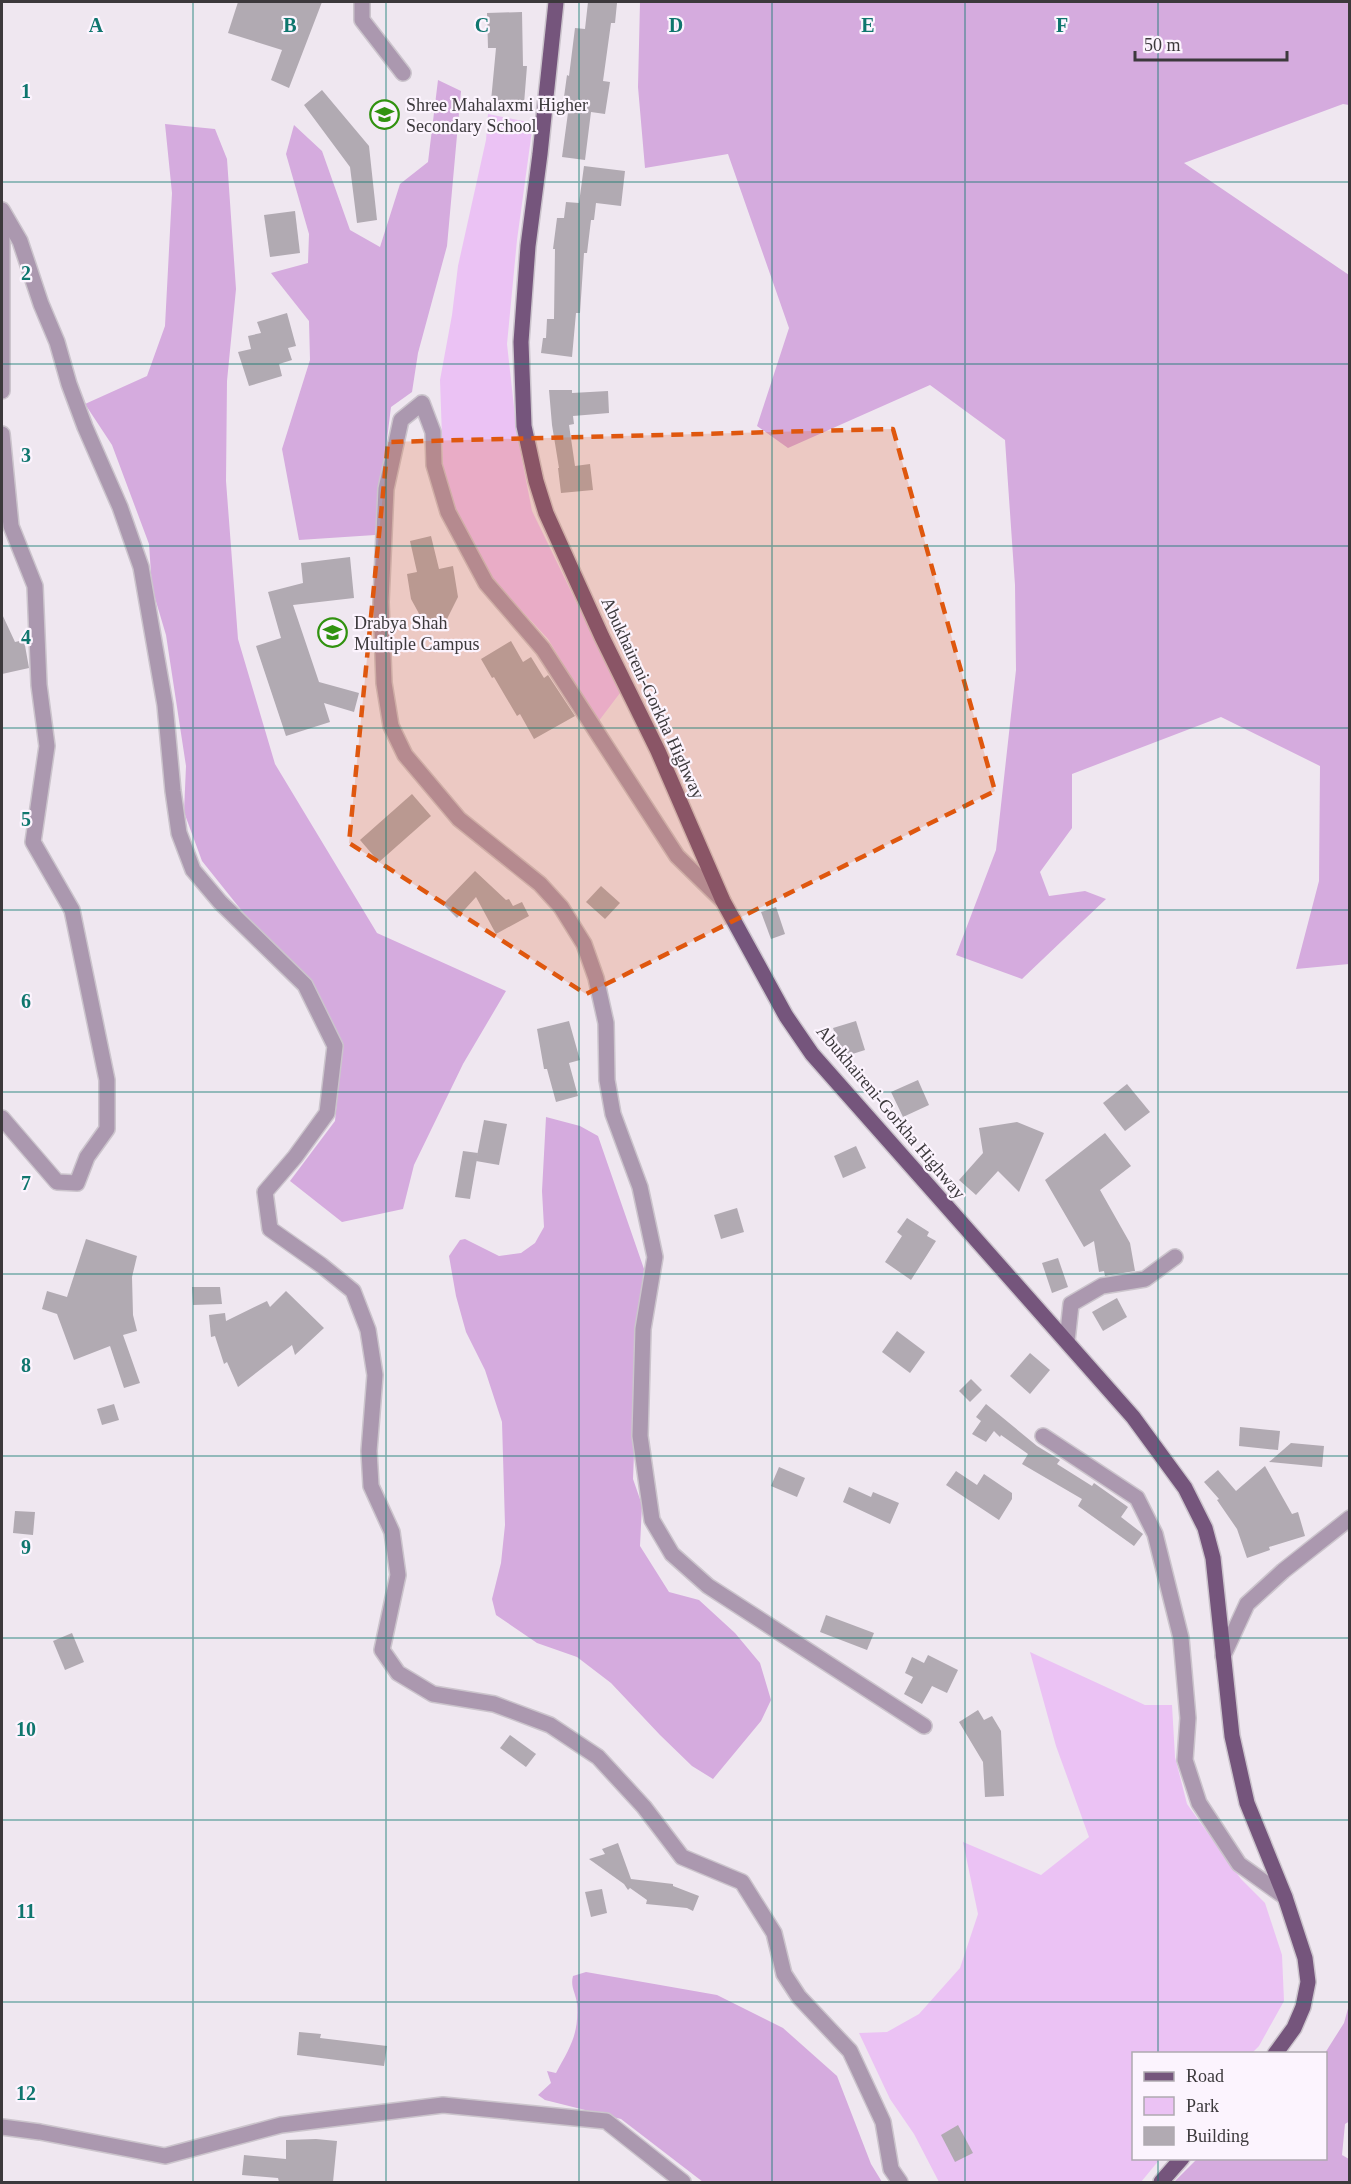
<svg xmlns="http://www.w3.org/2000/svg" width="1351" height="2184" font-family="Georgia,serif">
	<rect width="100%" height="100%" fill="#efe7f0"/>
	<g fill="#ebc2f4">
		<path d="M 488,114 L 533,123 L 517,240 L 507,344 L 517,434 L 532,511 L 584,618 L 626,685 L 598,722 L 548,639 L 493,580 L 452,505 L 443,465 L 440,380 L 452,315 L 458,266 L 486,140 Z"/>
		<path d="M 1030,1652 L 1145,1705 L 1172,1705 L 1175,1757 L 1187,1804 L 1241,1879 L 1265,1903 L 1282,1955 L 1284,2001 L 1259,2046 L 1252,2053 L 1134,2054 L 1134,2158 L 1160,2159 L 1141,2182 L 939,2182 L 914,2134 L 890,2099 L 859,2033 L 887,2032 L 919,2014 L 960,1968 L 978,1914 L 963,1842 L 1041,1875 L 1089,1837 L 1056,1746 Z"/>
	</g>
	<g fill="#d5abde">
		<path d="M 640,2 L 1349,2 L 1349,105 L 1343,104 L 1184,163 L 1349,275 L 1349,964 L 1296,969 L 1319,881 L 1320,766 L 1221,717 L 1072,774 L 1072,828 L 1040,872 L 1049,896 L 1085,891 L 1106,899 L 1022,979 L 956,955 L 996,850 L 1016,670 L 1015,585 L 1005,440 L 930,385 L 788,448 L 757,426 L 789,328 L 728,154 L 645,168 L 638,87 Z"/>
		<path d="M 438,80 L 461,91 L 447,246 L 418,353 L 412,392 L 391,407 L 375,535 L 299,540 L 282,449 L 310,360 L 309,321 L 271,273 L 308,263 L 309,234 L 286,154 L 294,125 L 322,151 L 350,230 L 380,247 L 400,184 L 428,162 Z"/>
		<path d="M 165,124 L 215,129 L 227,159 L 236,289 L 227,381 L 226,481 L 238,639 L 275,764 L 377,933 L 506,991 L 463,1064 L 414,1165 L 403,1209 L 342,1222 L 290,1181 L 335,1121 L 340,1067 L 322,1011 L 202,861 L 184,812 L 186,766 L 166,635 L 152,588 L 149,544 L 112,445 L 85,404 L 147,376 L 165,326 L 172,193 Z"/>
		<path d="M 546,1117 L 580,1126 L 598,1136 L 644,1269 L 639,1327 L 633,1479 L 642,1505 L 640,1546 L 669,1592 L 699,1600 L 735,1633 L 760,1663 L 771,1700 L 761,1721 L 713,1779 L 692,1766 L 660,1735 L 611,1683 L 577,1657 L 537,1643 L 496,1615 L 492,1599 L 501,1563 L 505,1525 L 502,1422 L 485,1370 L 466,1332 L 456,1296 L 449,1256 L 460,1240 L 465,1239 L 499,1256 L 521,1253 L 535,1243 L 544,1227 L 542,1191 Z"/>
		<path d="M 586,1972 L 717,1995 L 783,2028 L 837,2076 L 871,2164 L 882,2182 L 703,2182 L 621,2119 L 545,2100 L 538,2095 L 551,2083 L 547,2071 L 556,2073 C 570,2047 579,2035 577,2004 C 576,1993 570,1987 573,1976 Z"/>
		<path d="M 1349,2005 L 1350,2121 L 1345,2124 L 1342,2155 L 1349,2159 L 1349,2182 L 1174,2182 L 1197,2159 L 1326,2158 L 1325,2053 L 1344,2023 Z"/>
	</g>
	<g fill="#b1aab2">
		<path d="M 238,2 L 322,2 L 289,88 L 271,80 L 282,50 L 228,33 Z"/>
		<path d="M 588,2 L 617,3 L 615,23 L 611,23 L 603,81 L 610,82 L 605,114 L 591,112 L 585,160 L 562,157 L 570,98 L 564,97 L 567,75 L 569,76 L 575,28 L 585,29 Z"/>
		<path d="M 522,12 L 523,66 L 527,66 L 524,104 L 491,101 L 496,48 L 488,48 L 487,13 Z"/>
		<path d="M 322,90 L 369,146 L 377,220 L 357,223 L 350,167 L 304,105 Z"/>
		<path d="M 584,166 L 625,171 L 621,206 L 596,203 L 594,220 L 591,220 L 587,253 L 584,253 L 580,313 L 576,313 L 572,357 L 541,353 L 543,338 L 546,338 L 547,319 L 554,319 L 555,249 L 553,249 L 557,218 L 564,218 L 566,202 L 579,203 Z"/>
		<path d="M 295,211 L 300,253 L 270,257 L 264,215 Z"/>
		<path d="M 287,313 L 296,346 L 288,348 L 292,360 L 279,364 L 282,376 L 249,386 L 238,352 L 251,349 L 248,336 L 261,333 L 257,322 Z"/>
		<path d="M 549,390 L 572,390 L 572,393 L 608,391 L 609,413 L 573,416 L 574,424 L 569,425 L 575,466 L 590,464 L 593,490 L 561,493 L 558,468 L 559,468 L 552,425 Z"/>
		<path d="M 431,536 L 439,569 L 453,566 L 458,597 L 445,623 L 422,619 L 411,599 L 407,574 L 417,572 L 410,541 Z"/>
		<path d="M 350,557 L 354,598 L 293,605 L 319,682 L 359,693 L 354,712 L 324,703 L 330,722 L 286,736 L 256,646 L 281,638 L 268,592 L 303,583 L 301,563 Z"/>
		<path d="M 2,614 L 15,642 L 24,640 L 29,668 L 2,674 Z"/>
		<path d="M 511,641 L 523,662 L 531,657 L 544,678 L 548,675 L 575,716 L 534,739 L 520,714 L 517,716 L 494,677 L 492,678 L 481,659 Z"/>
		<path d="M 412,794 L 431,816 L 379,862 L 360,840 Z"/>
		<path d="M 475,871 L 506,900 L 509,899 L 513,906 L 522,902 L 529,916 L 496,934 L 476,897 L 457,918 L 443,904 Z"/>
		<path d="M 601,886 L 620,903 L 605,919 L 586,902 Z"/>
		<path d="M 776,907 L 785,934 L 771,939 L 761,912 Z"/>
		<path d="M 569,1021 L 580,1060 L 569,1063 L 578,1096 L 556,1102 L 547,1069 L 544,1069 L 537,1029 Z"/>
		<path d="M 856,1021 L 865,1050 L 843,1057 L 833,1028 Z"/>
		<path d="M 918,1080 L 929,1105 L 903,1117 L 891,1092 Z"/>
		<path d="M 1127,1084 L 1150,1112 L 1125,1131 L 1103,1103 Z"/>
		<path d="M 484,1120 L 507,1124 L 499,1165 L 476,1161 Z"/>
		<path d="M 1017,1122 L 1044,1133 L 1019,1192 L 998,1171 L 976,1195 L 959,1180 L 983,1153 L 979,1128 Z"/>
		<path d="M 1105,1133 L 1131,1166 L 1100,1190 L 1130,1243 L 1135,1271 L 1105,1276 L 1104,1271 L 1099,1272 L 1094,1241 L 1084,1247 L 1045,1180 Z"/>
		<path d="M 856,1146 L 866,1168 L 843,1178 L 834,1156 Z"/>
		<path d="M 463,1151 L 478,1153 L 470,1199 L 455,1197 Z"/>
		<path d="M 737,1208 L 744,1232 L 721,1239 L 714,1215 Z"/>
		<path d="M 907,1218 L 929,1232 L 927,1236 L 936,1241 L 911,1280 L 885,1262 L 902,1236 L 897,1232 Z"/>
		<path d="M 86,1239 L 137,1256 L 132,1277 L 133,1315 L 137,1331 L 123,1335 L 140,1383 L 124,1388 L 110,1346 L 74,1360 L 57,1314 L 42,1309 L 47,1291 L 67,1297 Z"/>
		<path d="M 1058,1258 L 1068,1287 L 1052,1293 L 1042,1263 Z"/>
		<path d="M 192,1287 L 220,1287 L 222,1304 L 193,1305 Z"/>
		<path d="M 286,1291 L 324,1328 L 295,1355 L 292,1345 L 238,1387 L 227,1362 L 224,1364 L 215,1336 L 211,1337 L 209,1315 L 225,1313 L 226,1321 L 267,1301 L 270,1307 Z"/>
		<path d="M 1117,1298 L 1127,1317 L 1103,1331 L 1092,1312 Z"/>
		<path d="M 897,1331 L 925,1352 L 910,1373 L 882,1352 Z"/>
		<path d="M 1030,1353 L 1050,1370 L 1030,1394 L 1010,1376 Z"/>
		<path d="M 971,1379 L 982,1390 L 970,1402 L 959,1391 Z"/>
		<path d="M 114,1404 L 119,1420 L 102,1425 L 97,1409 Z"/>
		<path d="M 986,1404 L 1037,1446 L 1060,1460 L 1057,1464 L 1092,1486 L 1094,1483 L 1128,1507 L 1121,1517 L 1143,1534 L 1134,1546 L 1078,1506 L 1082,1499 L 1022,1464 L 1028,1454 L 1001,1435 L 1000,1437 L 994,1431 L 986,1442 L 972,1434 L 981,1421 L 976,1417 Z"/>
		<path d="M 1240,1427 L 1280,1431 L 1278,1450 L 1239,1446 Z"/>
		<path d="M 1291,1443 L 1324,1446 L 1322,1467 L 1269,1462 Z"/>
		<path d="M 1265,1466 L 1292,1514 L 1298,1512 L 1305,1536 L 1269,1547 L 1270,1550 L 1247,1558 L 1237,1529 L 1217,1500 L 1219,1499 L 1204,1482 L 1218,1470 L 1236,1491 Z"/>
		<path d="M 779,1467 L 805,1478 L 797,1497 L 771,1486 Z"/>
		<path d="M 956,1471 L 977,1485 L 984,1474 L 1012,1493 L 1012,1499 L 999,1520 L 946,1485 Z"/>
		<path d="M 849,1487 L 871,1497 L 873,1492 L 899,1503 L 890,1524 L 843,1502 Z"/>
		<path d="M 15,1511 L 35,1512 L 33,1535 L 13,1533 Z"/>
		<path d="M 826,1615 L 874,1633 L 867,1650 L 820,1632 Z"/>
		<path d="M 72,1633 L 84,1662 L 65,1670 L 53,1641 Z"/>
		<path d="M 928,1655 L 958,1670 L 947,1693 L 932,1686 L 922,1704 L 904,1694 L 913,1677 L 905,1673 L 912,1657 L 924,1663 Z"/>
		<path d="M 978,1710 L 984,1720 L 992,1716 L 1001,1731 L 1004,1796 L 985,1797 L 983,1762 L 959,1722 Z"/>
		<path d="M 510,1735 L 536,1754 L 526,1767 L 500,1748 Z"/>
		<path d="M 618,1843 L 631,1879 L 673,1884 L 673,1886 L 699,1896 L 693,1911 L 687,1908 L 646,1904 L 647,1900 L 630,1888 L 628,1890 L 624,1884 L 589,1859 L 605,1854 L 602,1849 Z"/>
		<path d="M 602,1889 L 607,1913 L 591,1917 L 585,1892 Z"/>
		<path d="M 299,2032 L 321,2034 L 320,2038 L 387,2046 L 384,2066 L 297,2055 Z"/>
		<path d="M 958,2125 L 973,2153 L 955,2162 L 941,2135 Z"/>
		<path d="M 316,2139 L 337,2141 L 333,2182 L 279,2182 L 278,2178 L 242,2175 L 244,2155 L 286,2159 L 286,2140 Z"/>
	</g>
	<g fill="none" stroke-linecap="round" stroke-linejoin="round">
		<defs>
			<g id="minor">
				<path d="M 362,2 L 362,20 L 403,73"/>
				<path d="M 2,210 L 20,241 L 41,304 L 57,342 L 69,384 L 85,427 L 120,507 L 141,567 L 165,705 L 173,791 L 179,833 L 193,870 L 220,902 L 305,985 L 335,1046 L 327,1113 L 295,1157 L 265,1192 L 270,1229 L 321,1265 L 353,1291 L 368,1330 L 375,1375 L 369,1451 L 371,1486 L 392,1532 L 398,1575 L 382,1650 L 398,1673 L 433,1694 L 494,1704 L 550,1725 L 598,1757 L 644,1807 L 682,1857 L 742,1882 L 774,1933 L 784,1974 L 799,1997 L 850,2051 L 883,2122 L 891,2169 L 900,2182"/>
				<path d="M 2,226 L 2,391"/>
				<path d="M 2,434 L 11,526 L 35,586 L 39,685 L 47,746 L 33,842 L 72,910 L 107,1080 L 107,1129 L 87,1157 L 77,1183 L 57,1182 L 2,1118"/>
				<path d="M 723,901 L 677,856 L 543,649 L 486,583 L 448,512 L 434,465 L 433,432 L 422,403 L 401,420 L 386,489 L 381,602 L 384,683 L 391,726 L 405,755 L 459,819 L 540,884 L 561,907 L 584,944 L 596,978 L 606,1023 L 607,1080 L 613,1114 L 640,1187 L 655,1257 L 643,1329 L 640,1436 L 652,1520 L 672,1554 L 708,1586 L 924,1726"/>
				<path d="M 1067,1341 L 1071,1304 L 1102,1286 L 1145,1279 L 1175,1257"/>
				<path d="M 1043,1436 L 1137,1498 L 1155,1534 L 1181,1638 L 1188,1718 L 1185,1760 L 1199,1803 L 1239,1864 L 1285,1897"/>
				<path d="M 1223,1656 L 1247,1604 L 1283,1571 L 1350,1518"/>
				<path d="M 2,2127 L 40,2132 L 165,2156 L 281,2125 L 443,2105 L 606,2121 L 683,2182"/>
			</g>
			<g id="major">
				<path d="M 556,2 L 540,154 L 528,246 L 521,342 L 524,426 L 536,481 L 546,513 L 602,637 L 658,751 L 723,901 L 786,1016 L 812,1054 L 1133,1417 L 1185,1488 L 1205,1528 L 1213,1558 L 1232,1736 L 1247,1803 L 1285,1897 L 1305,1958 L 1308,1982 L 1303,2007 L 1294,2028 L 1275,2054"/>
				<path d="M 1161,2182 L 1182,2158"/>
			</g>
		</defs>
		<use href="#minor" stroke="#cbc4cc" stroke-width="18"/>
		<use href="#major" stroke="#cbc4cc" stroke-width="18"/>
		<use href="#minor" stroke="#ab98af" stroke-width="15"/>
		<use href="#major" stroke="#75557c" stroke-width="15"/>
	</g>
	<path fill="#df570e" fill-opacity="0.2" stroke="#df570e" stroke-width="4.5" stroke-dasharray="12 8" stroke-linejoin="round" d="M 893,429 L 995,791 L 586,994 L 349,843 L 388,442 Z"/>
	<path fill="none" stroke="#0f766e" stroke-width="1.5" stroke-opacity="0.55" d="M 193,2 L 193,2182M 386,2 L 386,2182M 579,2 L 579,2182M 772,2 L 772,2182M 965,2 L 965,2182M 1158,2 L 1158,2054M 2,182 L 1350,182M 2,364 L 1350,364M 2,546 L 1350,546M 2,728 L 1350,728M 2,910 L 1350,910M 2,1092 L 1350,1092M 2,1274 L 1350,1274M 2,1456 L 1350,1456M 2,1638 L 1350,1638M 2,1820 L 1350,1820M 2,2002 L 1350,2002M 1158,2158 L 1158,2182"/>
	<defs>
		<symbol id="school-ring" viewBox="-11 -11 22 22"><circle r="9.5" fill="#fcf4fe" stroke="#319210" stroke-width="1.5"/><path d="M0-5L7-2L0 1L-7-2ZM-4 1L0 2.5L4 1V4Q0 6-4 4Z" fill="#319210"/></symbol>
	</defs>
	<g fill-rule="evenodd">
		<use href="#school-ring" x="368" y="98" width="33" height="33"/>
		<use href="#school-ring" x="316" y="616" width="33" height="33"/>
	</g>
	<g text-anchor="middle" stroke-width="4.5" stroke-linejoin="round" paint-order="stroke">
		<g font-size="18" fill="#3c393c" stroke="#fcf4fe" text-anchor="start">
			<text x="406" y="111">Shree Mahalaxmi Higher<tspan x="406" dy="21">Secondary School</tspan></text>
			<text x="354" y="629">Drabya Shah<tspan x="354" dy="21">Multiple Campus</tspan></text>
		</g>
		<g font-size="18" fill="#3c393c" stroke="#fcf4fe">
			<text transform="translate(653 698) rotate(65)" y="6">Abukhaireni-Gorkha Highway</text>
			<text transform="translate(891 1112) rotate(50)" y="6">Abukhaireni-Gorkha Highway</text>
		</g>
	</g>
	<g font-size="20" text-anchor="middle" font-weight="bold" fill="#0f766e" stroke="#fcf4fe" stroke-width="4.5" stroke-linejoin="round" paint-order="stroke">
		<text x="96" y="32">A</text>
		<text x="290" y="32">B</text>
		<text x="482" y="32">C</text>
		<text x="676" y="32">D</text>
		<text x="868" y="32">E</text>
		<text x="1062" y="32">F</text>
		<text x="26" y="98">1</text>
		<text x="26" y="280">2</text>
		<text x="26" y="462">3</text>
		<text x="26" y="644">4</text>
		<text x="26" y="826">5</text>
		<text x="26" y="1008">6</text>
		<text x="26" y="1190">7</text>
		<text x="26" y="1372">8</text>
		<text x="26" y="1554">9</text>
		<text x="26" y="1736">10</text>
		<text x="26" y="1918">11</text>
		<text x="26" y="2100">12</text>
	</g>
	<rect width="1351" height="2184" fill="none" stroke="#3c393c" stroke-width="6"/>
	<rect x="1132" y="2052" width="195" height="108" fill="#fcf4fe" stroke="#afa9b0" stroke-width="1.5"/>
	<rect x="1144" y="2072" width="30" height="9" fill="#75557c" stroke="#afa9b0" stroke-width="1.5"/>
	<text x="1186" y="2082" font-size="18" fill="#3c393c">Road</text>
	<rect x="1144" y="2097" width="30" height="18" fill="#ebc2f4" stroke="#afa9b0" stroke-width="1.5"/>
	<text x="1186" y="2112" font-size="18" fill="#3c393c">Park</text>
	<rect x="1144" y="2127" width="30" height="18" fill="#b1aab2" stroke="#afa9b0" stroke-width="1.5"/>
	<text x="1186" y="2142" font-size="18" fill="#3c393c">Building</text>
	<path d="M1135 51v9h152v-9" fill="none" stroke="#3c393c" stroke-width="3"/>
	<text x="1144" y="51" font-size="18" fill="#3c393c" stroke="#fcf4fe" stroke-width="4.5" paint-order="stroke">50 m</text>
</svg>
